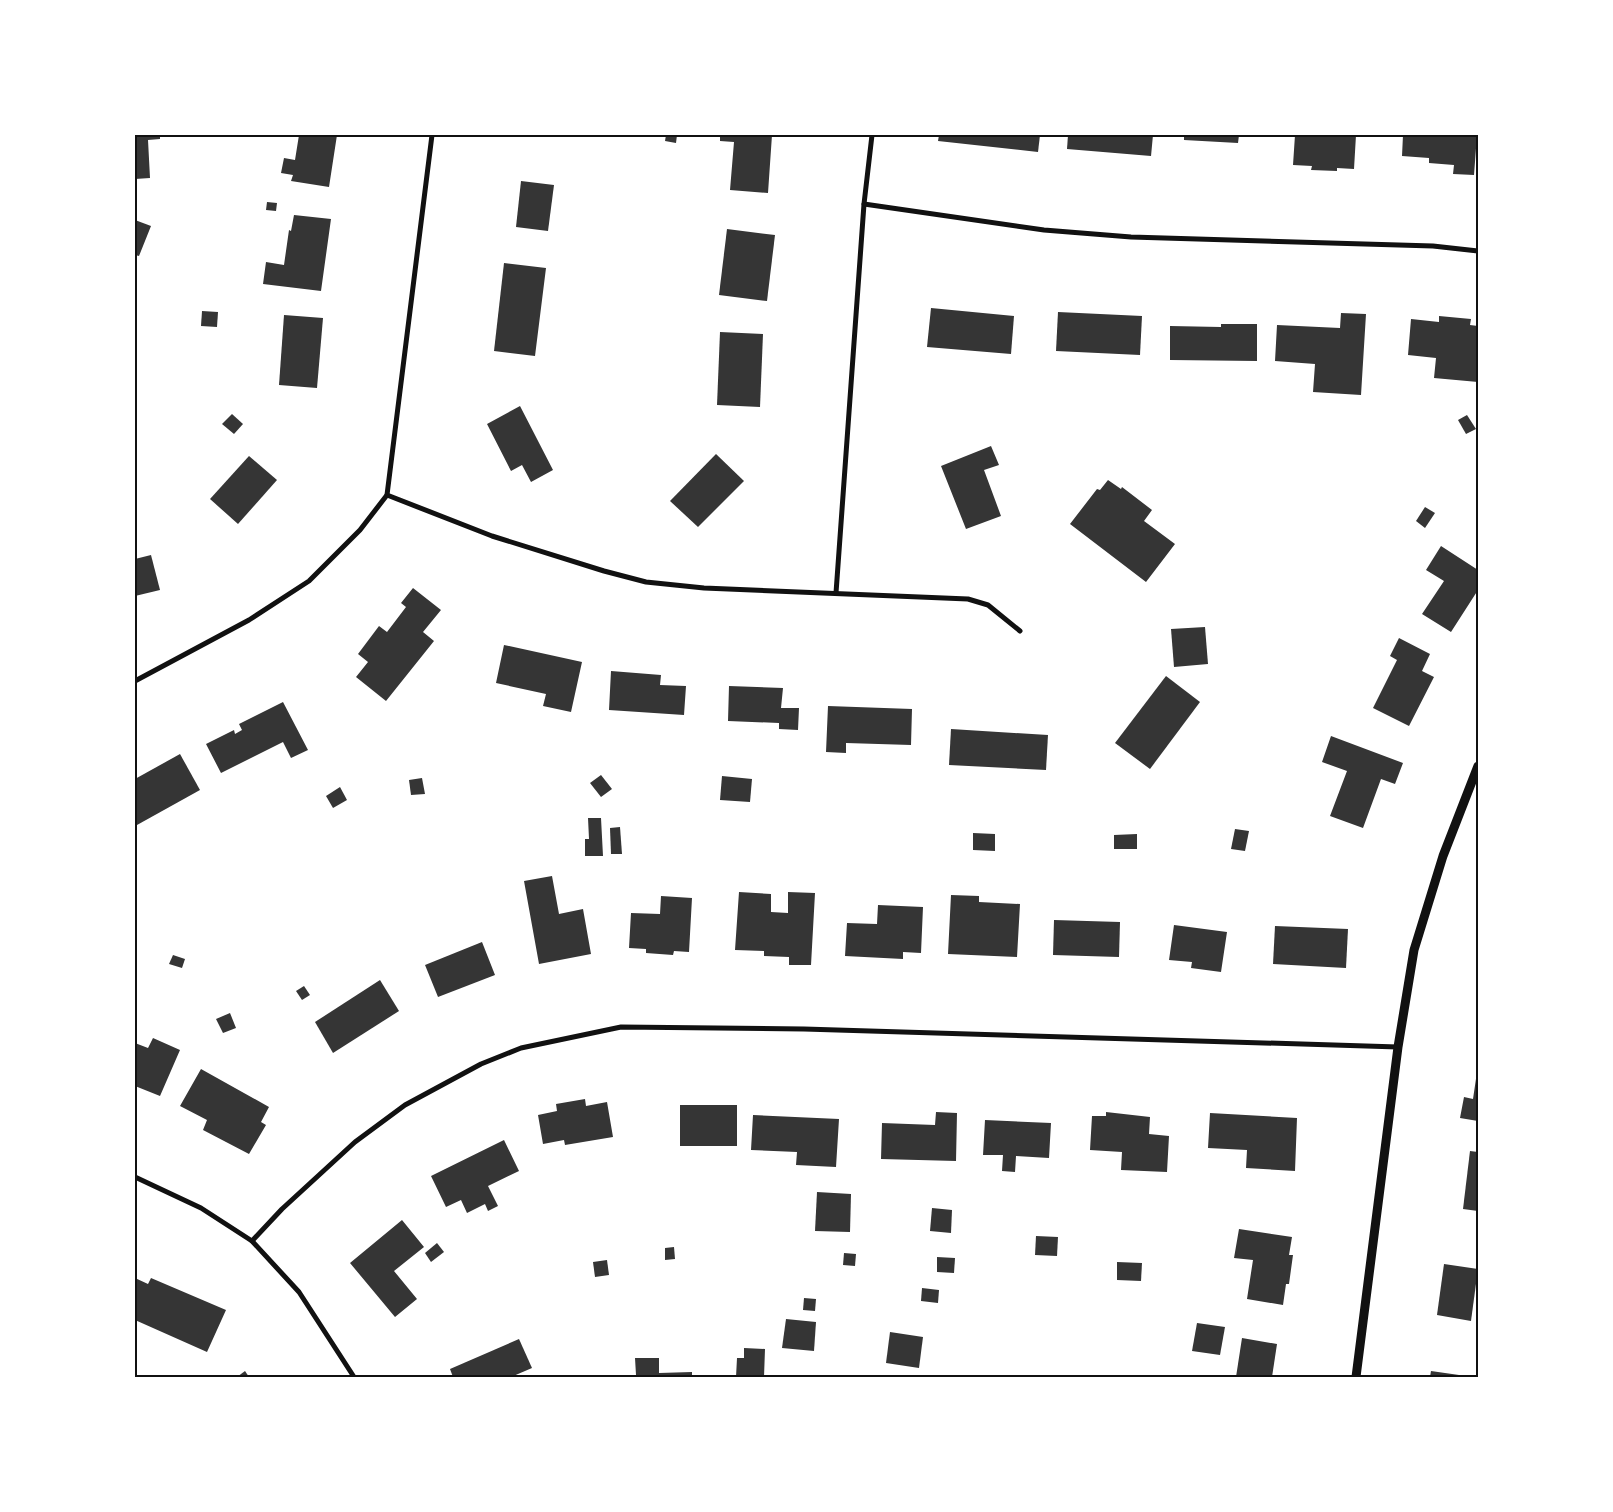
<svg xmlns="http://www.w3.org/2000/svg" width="1613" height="1512" font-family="'Source Sans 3',sans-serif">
	<rect width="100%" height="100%" fill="#fff"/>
	<g fill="#353535">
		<path d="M 135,135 L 160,135 L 160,139 L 148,140 L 150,178 L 135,179 Z"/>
		<path d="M 299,135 L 337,135 L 329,187 L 291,181 L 293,175 L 281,173 L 284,158 L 295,160 Z"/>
		<path d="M 666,135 L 677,135 L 676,143 L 665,141 Z"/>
		<path d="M 720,135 L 772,135 L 768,193 L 730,190 L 734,142 L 720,141 Z"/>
		<path d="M 939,135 L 1040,135 L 1038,152 L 938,141 Z"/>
		<path d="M 1068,135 L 1153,135 L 1151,156 L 1067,149 Z"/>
		<path d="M 1184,135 L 1239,135 L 1238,143 L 1184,140 Z"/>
		<path d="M 1295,135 L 1356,135 L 1354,169 L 1337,168 L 1337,171 L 1311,170 L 1312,166 L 1293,165 Z"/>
		<path d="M 1403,135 L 1477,135 L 1474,175 L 1453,174 L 1454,165 L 1429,163 L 1429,158 L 1402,156 Z"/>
		<path d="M 521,181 L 554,185 L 548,231 L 516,227 Z"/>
		<path d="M 267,202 L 277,203 L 276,211 L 266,210 Z"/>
		<path d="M 294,215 L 331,219 L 321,291 L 263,284 L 266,262 L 284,265 L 289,230 L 291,231 Z"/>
		<path d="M 135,220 L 151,226 L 139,256 L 135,255 Z"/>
		<path d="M 727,229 L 775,235 L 767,301 L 719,295 Z"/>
		<path d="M 504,263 L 546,268 L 535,356 L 494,351 Z"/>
		<path d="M 931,308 L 1014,316 L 1011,354 L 927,347 Z"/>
		<path d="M 202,311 L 218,312 L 217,327 L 201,326 Z"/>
		<path d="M 1058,312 L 1142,316 L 1140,355 L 1056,351 Z"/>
		<path d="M 1341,313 L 1366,314 L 1361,395 L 1313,392 L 1315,364 L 1275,361 L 1277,325 L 1340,328 Z"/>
		<path d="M 284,315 L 323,318 L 317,388 L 279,385 Z"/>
		<path d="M 1439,316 L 1471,319 L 1470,325 L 1478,326 L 1478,382 L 1434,378 L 1436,358 L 1408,355 L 1411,319 L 1439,322 Z"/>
		<path d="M 1221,324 L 1257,324 L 1257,361 L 1170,360 L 1170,326 L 1221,327 Z"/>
		<path d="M 720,332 L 763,334 L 760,407 L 717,405 Z"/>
		<path d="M 520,406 L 553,470 L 531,482 L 522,465 L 511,471 L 487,424 Z"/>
		<path d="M 232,414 L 243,424 L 234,434 L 222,424 Z"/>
		<path d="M 1467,415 L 1476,429 L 1466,434 L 1458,420 Z"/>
		<path d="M 991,446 L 999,465 L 984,470 L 1001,516 L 966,529 L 941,466 Z"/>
		<path d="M 716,454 L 744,481 L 698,527 L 670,501 Z"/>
		<path d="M 249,456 L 277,480 L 238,524 L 210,499 Z"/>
		<path d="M 1108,480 L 1121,489 L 1122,487 L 1152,510 L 1144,521 L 1175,544 L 1146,582 L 1070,524 L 1097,489 L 1100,490 Z"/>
		<path d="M 1425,507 L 1435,513 L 1425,528 L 1416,521 Z"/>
		<path d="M 1441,546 L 1478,570 L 1478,590 L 1451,632 L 1422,614 L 1444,581 L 1426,570 Z"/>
		<path d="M 151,555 L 160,590 L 135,596 L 135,559 Z"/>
		<path d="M 413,588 L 441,610 L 423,632 L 434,641 L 386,701 L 356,677 L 368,662 L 358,654 L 379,626 L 387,632 L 406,607 L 401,603 Z"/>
		<path d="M 1205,627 L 1208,664 L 1174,667 L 1171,629 Z"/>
		<path d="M 1399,638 L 1430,654 L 1422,671 L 1434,677 L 1409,726 L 1373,708 L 1397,660 L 1390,656 Z"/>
		<path d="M 504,645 L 582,662 L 571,712 L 543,706 L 546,694 L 496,683 Z"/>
		<path d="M 611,671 L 661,675 L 660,685 L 686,686 L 684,715 L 609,710 Z"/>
		<path d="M 1166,676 L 1200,702 L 1150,769 L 1115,743 Z"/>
		<path d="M 729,686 L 783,688 L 781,708 L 799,708 L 798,730 L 779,729 L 779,723 L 728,721 Z"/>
		<path d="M 283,702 L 308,750 L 291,758 L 283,742 L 221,773 L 206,744 L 234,730 L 235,734 L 242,730 L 239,724 Z"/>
		<path d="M 828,706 L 912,709 L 911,745 L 846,743 L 846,753 L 826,752 Z"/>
		<path d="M 951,729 L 1048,735 L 1046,770 L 949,765 Z"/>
		<path d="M 1331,736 L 1403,763 L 1395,784 L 1381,779 L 1363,828 L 1330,816 L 1347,771 L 1322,762 Z"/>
		<path d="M 180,754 L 200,790 L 137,825 L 135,779 Z"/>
		<path d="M 601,775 L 612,789 L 601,797 L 590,783 Z"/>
		<path d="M 722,776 L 752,779 L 750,802 L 720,800 Z"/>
		<path d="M 422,778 L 425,794 L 411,795 L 409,780 Z"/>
		<path d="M 340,787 L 347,800 L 333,808 L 326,796 Z"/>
		<path d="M 588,818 L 601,818 L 603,856 L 585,856 L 585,839 L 589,839 Z"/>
		<path d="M 620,827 L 622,854 L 611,854 L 610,828 Z"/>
		<path d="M 1235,829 L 1249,831 L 1245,851 L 1231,849 Z"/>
		<path d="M 973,833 L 995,834 L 995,851 L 973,850 Z"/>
		<path d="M 1137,834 L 1137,849 L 1114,849 L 1114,835 Z"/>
		<path d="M 552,876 L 559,914 L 583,909 L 591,954 L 539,964 L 524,881 Z"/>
		<path d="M 739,892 L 771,894 L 771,912 L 788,913 L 788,892 L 815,893 L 811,965 L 789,965 L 789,957 L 764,956 L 764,951 L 735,950 Z"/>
		<path d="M 951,895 L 979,896 L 979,902 L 1020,904 L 1017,957 L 948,954 Z"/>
		<path d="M 661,896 L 692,898 L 689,952 L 674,951 L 673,955 L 646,953 L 646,949 L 629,948 L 631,913 L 660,914 Z"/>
		<path d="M 878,905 L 923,907 L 921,953 L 903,952 L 903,959 L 845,956 L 847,923 L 877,924 Z"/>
		<path d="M 1054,920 L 1120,922 L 1119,957 L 1053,955 Z"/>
		<path d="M 1174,925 L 1227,932 L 1221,972 L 1191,968 L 1192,962 L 1169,960 Z"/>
		<path d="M 1275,926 L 1348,929 L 1346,968 L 1273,964 Z"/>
		<path d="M 482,942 L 495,975 L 438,997 L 425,965 Z"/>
		<path d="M 173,955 L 185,959 L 182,968 L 169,964 Z"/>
		<path d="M 380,980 L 399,1011 L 333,1053 L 315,1022 Z"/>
		<path d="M 304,986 L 310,995 L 302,1000 L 296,991 Z"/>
		<path d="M 230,1013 L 236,1028 L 223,1033 L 216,1019 Z"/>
		<path d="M 153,1038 L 180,1050 L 160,1096 L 135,1086 L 135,1043 L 148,1048 Z"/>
		<path d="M 201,1069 L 269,1107 L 261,1122 L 266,1125 L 249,1154 L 203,1130 L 207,1120 L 180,1106 Z"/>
		<path d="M 1477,1072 L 1478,1121 L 1460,1118 L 1464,1097 L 1473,1099 Z"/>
		<path d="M 585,1099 L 586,1106 L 607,1102 L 613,1137 L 565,1145 L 564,1140 L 543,1144 L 538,1115 L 557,1111 L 556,1104 Z"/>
		<rect x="680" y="1105" width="57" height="41"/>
		<path d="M 936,1112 L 957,1113 L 956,1161 L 881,1159 L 882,1123 L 935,1125 Z"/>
		<path d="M 1106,1112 L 1150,1117 L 1149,1134 L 1169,1136 L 1167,1172 L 1121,1170 L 1122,1152 L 1090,1150 L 1092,1116 L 1106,1116 Z"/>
		<path d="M 1210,1113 L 1297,1118 L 1295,1171 L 1246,1168 L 1247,1150 L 1208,1148 Z"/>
		<path d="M 753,1115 L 839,1119 L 836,1167 L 796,1165 L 797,1152 L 751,1150 Z"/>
		<path d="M 985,1120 L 1051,1123 L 1049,1158 L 1016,1156 L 1015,1172 L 1002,1171 L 1003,1155 L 983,1155 Z"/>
		<path d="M 504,1140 L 519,1171 L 488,1186 L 498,1206 L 488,1211 L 485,1204 L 467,1213 L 461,1200 L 446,1207 L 431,1176 Z"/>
		<path d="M 1470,1151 L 1478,1152 L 1478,1211 L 1463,1209 Z"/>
		<path d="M 817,1192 L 851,1194 L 850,1232 L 815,1231 Z"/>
		<path d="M 932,1208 L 952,1210 L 951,1233 L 930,1231 Z"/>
		<path d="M 402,1220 L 424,1247 L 394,1271 L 417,1299 L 395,1317 L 350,1263 Z"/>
		<path d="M 1239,1229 L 1292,1237 L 1289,1255 L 1293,1255 L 1289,1284 L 1286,1284 L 1283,1305 L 1247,1299 L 1253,1260 L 1234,1258 Z"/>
		<path d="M 1036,1236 L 1058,1237 L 1057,1256 L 1035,1255 Z"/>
		<path d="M 437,1243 L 444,1252 L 431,1262 L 425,1253 Z"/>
		<path d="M 674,1247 L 675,1259 L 665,1260 L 665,1248 Z"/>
		<path d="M 844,1253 L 856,1254 L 855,1266 L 843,1265 Z"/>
		<path d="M 937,1257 L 955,1258 L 954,1273 L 937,1272 Z"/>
		<path d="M 607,1260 L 609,1275 L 595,1277 L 593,1262 Z"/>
		<path d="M 1117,1262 L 1142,1263 L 1141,1281 L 1117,1280 Z"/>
		<path d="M 1444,1264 L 1478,1269 L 1471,1321 L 1437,1315 Z"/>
		<path d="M 135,1278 L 148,1284 L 151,1278 L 226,1310 L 207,1352 L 135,1320 Z"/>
		<path d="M 922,1288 L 939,1290 L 938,1303 L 921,1301 Z"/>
		<path d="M 804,1298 L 816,1299 L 815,1311 L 803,1310 Z"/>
		<path d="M 786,1319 L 816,1322 L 814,1351 L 782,1348 Z"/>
		<path d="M 1197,1323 L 1225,1327 L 1220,1355 L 1192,1351 Z"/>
		<path d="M 890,1332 L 923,1337 L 919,1368 L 886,1363 Z"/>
		<path d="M 1242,1338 L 1277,1344 L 1272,1377 L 1236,1377 Z"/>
		<path d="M 519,1339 L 532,1368 L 511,1377 L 453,1377 L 450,1369 Z"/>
		<path d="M 744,1348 L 765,1349 L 764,1377 L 736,1377 L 737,1358 L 744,1358 Z"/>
		<path d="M 635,1358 L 659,1358 L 659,1373 L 692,1372 L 692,1377 L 607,1377 L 607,1375 L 636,1375 Z"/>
		<path d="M 245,1371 L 249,1377 L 237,1377 Z"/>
		<path d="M 1431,1371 L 1466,1376 L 1466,1377 L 1430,1377 Z"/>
	</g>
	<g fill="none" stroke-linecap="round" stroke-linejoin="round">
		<g stroke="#111" stroke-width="5">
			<path d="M 864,204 L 1044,230 L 1131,237 L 1433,246 L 1478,251"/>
			<path d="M 387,495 L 492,536 L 604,571 L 646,582 L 704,588 L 968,599 L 988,605 L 1020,631"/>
			<path d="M 836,593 L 864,204 L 872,135"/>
			<path d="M 135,681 L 249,620 L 309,581 L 360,530 L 387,495 L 432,135"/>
			<path d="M 135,1177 L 201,1208 L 252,1241 L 299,1292 L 354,1377"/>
			<path d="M 252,1241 L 282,1209 L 355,1142 L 405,1105 L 481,1064 L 521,1048 L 621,1027 L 804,1029 L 1398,1047"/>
		</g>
		<path stroke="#111" stroke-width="9" d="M 1356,1377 L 1398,1047 L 1414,950 L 1443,856 L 1478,766"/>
	</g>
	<rect width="1613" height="1512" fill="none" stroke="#ffffff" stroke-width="272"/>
	<rect x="136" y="136" width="1341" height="1240" fill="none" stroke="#111" stroke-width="2"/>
</svg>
